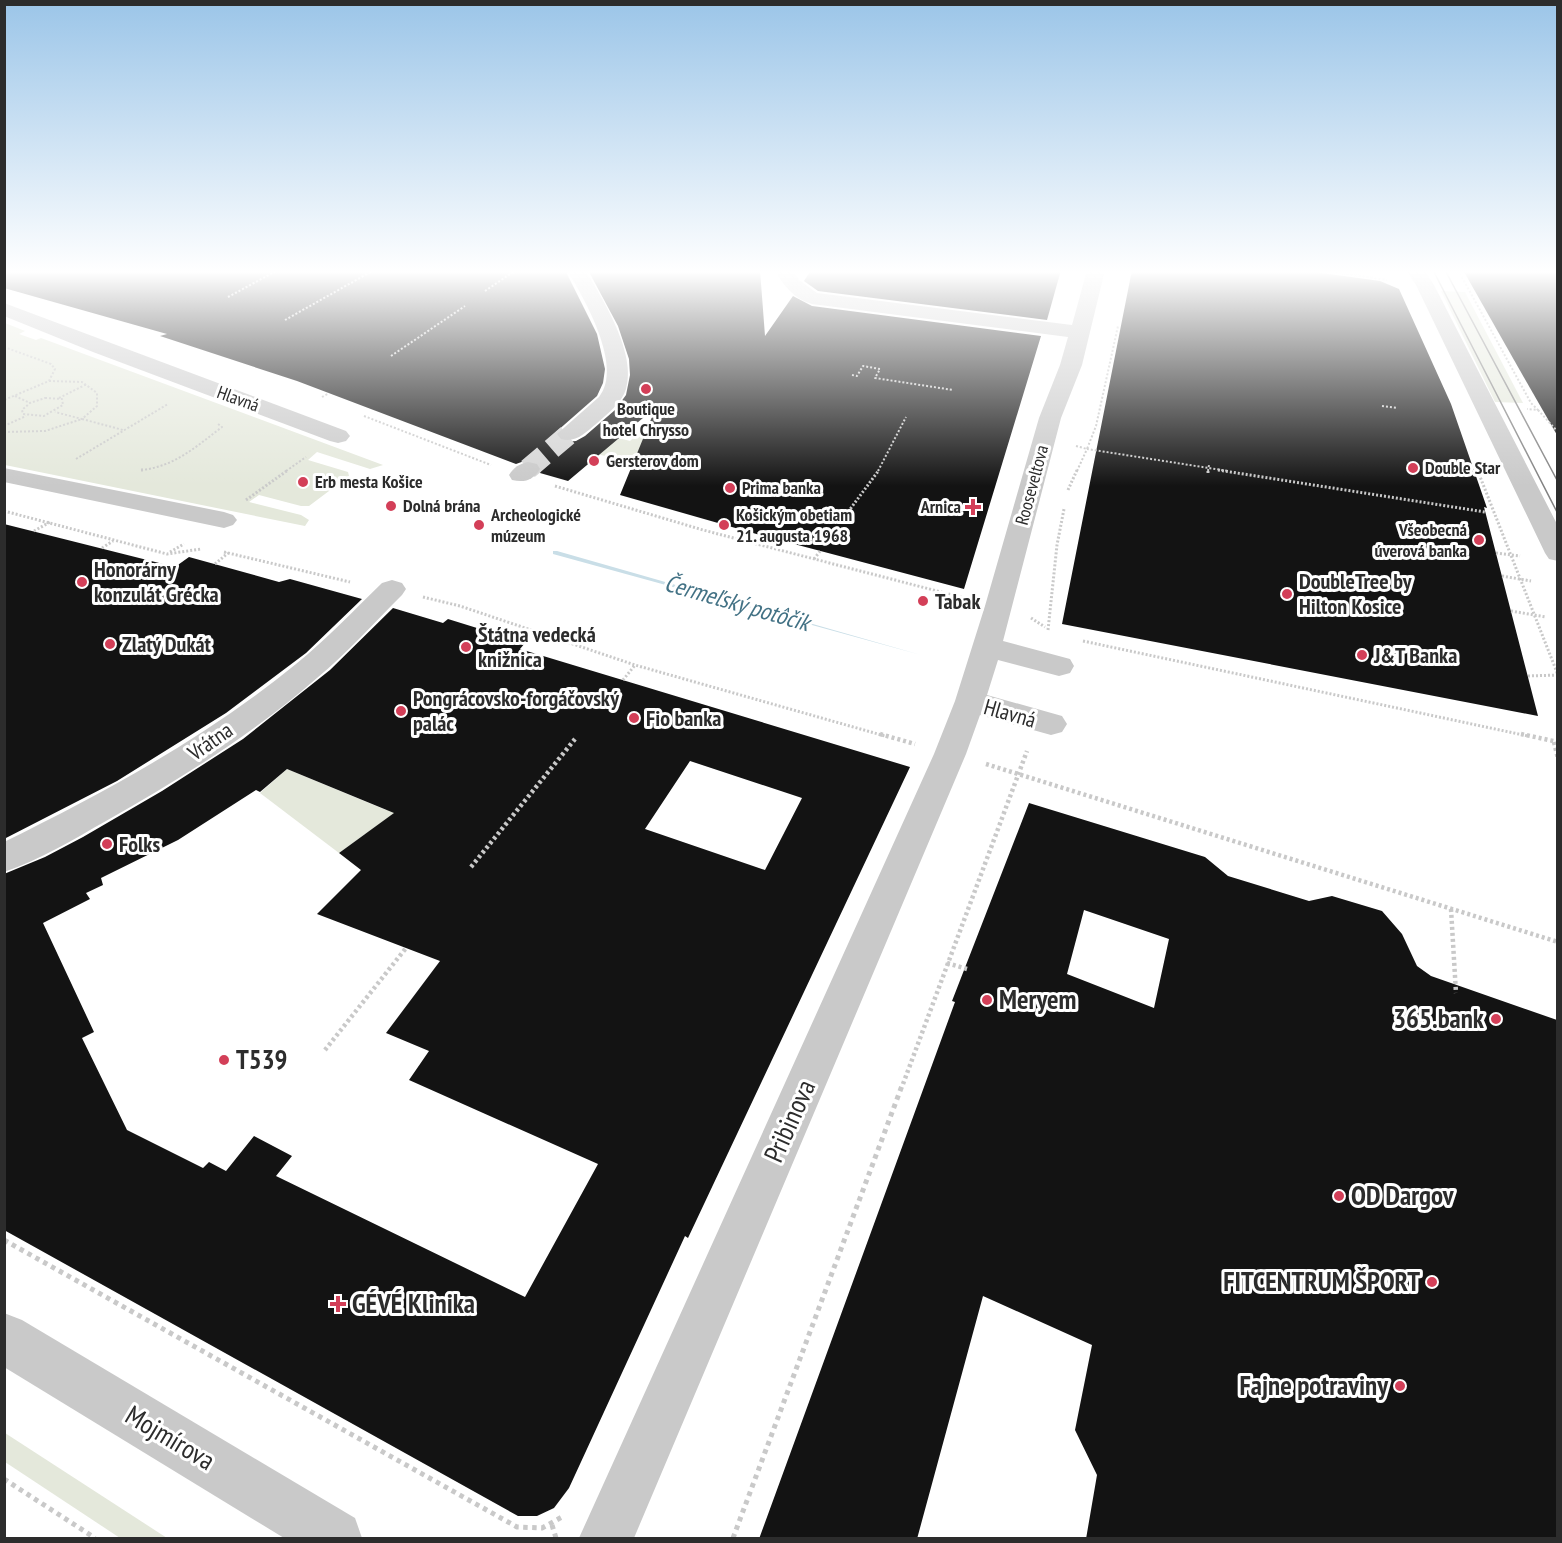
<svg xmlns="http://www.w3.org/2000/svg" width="1562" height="1543" font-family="'PT Sans Narrow',sans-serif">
	<rect width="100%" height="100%" fill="#fff"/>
	<g fill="#e4e8db">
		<path d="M 1441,291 L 1465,292 L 1523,403 L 1495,402 Z"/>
		<path d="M 5,323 L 25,331 L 19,334 L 36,340 L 41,338 L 383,465 L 370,469 L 317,452 L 308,460 L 348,472 L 349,476 L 309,506 L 301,506 L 259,495 L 249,502 L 301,515 L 309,520 L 305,526 L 5,465 Z"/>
		<path d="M 641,430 L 679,439 L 650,467 L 597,454 L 615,437 L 630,441 Z"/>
		<path d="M 287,769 L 386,810 L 390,808 L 418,824 L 388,848 L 365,834 L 339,853 L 260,793 Z"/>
		<path d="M 5,1433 L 167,1538 L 120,1538 L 5,1462 Z"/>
	</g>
	<path fill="#c9dee7" d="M 553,551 L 557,551 L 921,655 L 553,554 Z"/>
	<g fill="#131313" fill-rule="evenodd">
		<path d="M 4,270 L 565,270 L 597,334 L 605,369 L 603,383 L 597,396 L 556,432 L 559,440 L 566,442 L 576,441 L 585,436 L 615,410 L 626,395 L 630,375 L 629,359 L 618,326 L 588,270 L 760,270 L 765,336 L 793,296 L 812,306 L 1041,336 L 964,589 L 760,535 L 620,495 L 656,407 L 568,481 L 540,473 L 542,468 L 537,462 L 527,460 L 516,464 L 297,381 L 160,336 L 167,334 L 4,288 Z"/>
		<path d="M 811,270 L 1061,270 L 1047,320 L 818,291 L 804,281 Z"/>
		<path d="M 1132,270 L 1300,270 L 1380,281 L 1399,289 L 1451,404 L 1487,508 L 1484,507 L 1538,716 L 1062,624 Z"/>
		<path d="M 1463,270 L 1557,270 L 1557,435 L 1518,367 Z"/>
		<path d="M 4,524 L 175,567 L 189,557 L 279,582 L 290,579 L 362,599 L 306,653 L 226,713 L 117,781 L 4,839 Z"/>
		<path d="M 393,608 L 443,623 L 448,619 L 525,643 L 520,649 L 910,767 L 688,1238 L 685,1236 L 569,1488 L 554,1508 L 537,1516 L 518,1516 L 4,1230 L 4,874 L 45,857 L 83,837 L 162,791 L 243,739 L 330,670 ZM 690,761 L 802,798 L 765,870 L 645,829 ZM 287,769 L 394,813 L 339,853 L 361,870 L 317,914 L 440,961 L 386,1033 L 429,1051 L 409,1080 L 598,1164 L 525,1297 L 276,1176 L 292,1156 L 254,1136 L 226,1171 L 209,1162 L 203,1168 L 127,1130 L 82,1038 L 94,1032 L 43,923 L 90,899 L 86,893 L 103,885 L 101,878 L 178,840 L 256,790 L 260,792 Z"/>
		<path d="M 1029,803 L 1205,857 L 1228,876 L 1309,901 L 1332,896 L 1382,911 L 1402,934 L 1417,966 L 1431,976 L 1557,1020 L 1557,1539 L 1086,1539 L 1097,1475 L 1075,1430 L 1092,1345 L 983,1296 L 917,1539 L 759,1539 L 955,1002 L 952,1001 ZM 1084,910 L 1169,939 L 1154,1008 L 1067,974 Z"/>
	</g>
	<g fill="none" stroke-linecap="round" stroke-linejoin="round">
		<path stroke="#d5d5d5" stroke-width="21" stroke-dasharray="21 10" stroke-linecap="butt" d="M 528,469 L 569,434"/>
		<g stroke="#c9c9c9" stroke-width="2" stroke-dasharray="2 2" stroke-linecap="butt">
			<path d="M 1319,270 L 1387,280"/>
			<path d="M 1458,270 L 1531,403 L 1538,410 L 1527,409"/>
			<path d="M 485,291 L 516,270"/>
			<path d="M 228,297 L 278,270"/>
			<path d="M 285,320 L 374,270"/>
			<path d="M 4,347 L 51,364 L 55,369 L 49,381 L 4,400"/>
			<path d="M 391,356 L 465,306"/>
			<path d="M 852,375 L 857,376 L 863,366 L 880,369 L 875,378 L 953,390"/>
			<path d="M 49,381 L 82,382 L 97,393 L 97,406 L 82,419 L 55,412"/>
			<path d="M 15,396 L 30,403"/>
			<path d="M 322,397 L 329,393"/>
			<path d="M 45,398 L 62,399 L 63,405 L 44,416 L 23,414 L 22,410 L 30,403 Z"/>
			<path d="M 59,398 L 87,384"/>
			<path d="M 1382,406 L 1397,408"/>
			<path d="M 1538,410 L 1558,432"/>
			<path d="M 364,416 L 491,465"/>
			<path d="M 4,426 L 26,416"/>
			<path d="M 4,432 L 45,431 L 82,419 L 123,430"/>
			<path d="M 1076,446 L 1087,449 L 1096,426 L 1118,326"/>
			<path d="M 76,459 L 168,404"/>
			<path d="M 141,470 C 174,467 197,446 222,427 L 218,424"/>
			<path d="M 286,471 L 306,457"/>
			<path d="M 878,471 L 906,417"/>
			<path d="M 1077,471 L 1087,449 L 1228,471"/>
		</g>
		<g stroke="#c9c9c9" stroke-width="3" stroke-dasharray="2 2" stroke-linecap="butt">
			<path d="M 141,470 L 144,470"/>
			<path d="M 1218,470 L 1485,512"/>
			<path d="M 1479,474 L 1558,675"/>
			<path d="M 555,486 L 703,530 L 964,598"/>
			<path d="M 1068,490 L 1077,470"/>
			<path d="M 246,500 L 288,470"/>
			<path d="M 4,511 L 167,554 L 201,549"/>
			<path d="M 848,512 L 879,470"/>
			<path d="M 34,531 L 50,522"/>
			<path d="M 102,548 L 113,541"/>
			<path d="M 170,552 L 184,544"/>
			<path d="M 224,552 L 350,582"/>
			<path d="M 1496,553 L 1520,556"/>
			<path d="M 814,559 L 821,550"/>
			<path d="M 215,564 L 228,553"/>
			<path d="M 1502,576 L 1531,581"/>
			<path d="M 423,597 L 460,606 L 635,665 L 885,736"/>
			<path d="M 1511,611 L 1546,617"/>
			<path d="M 1031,618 L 1045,627"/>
			<path d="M 1048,630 L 1057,545 L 1064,509"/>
			<path d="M 1083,641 L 1528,736"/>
			<path d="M 1528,676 L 1558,675"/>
			<path d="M 623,680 L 635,665"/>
		</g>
		<g stroke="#c9c9c9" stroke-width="4.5" stroke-dasharray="3 3" stroke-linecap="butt">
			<path d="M 880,734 L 915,744"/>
			<path d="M 1521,734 L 1558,742"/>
			<path d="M 1554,742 L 1558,759"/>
			<path d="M 986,764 L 1558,942"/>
			<path d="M 471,867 L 575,739"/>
			<path d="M 1451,909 L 1456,993"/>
			<path d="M 947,963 L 967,969"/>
			<path d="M 325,1050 L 406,948"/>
			<path d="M 903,1084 L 1027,751"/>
		</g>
		<g stroke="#c9c9c9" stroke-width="5" stroke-dasharray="4.5 4.5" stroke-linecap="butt">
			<path d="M 4,1240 L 517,1527 L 542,1528 L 562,1517"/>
			<path d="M 4,1479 L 95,1538"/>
			<path d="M 552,1525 L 556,1538"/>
			<path d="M 733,1538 L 903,1083"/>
		</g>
		<g fill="#c9c9c9" fill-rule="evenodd">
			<path d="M 567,270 L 585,270 C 603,299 637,354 626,389 C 622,403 607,414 596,424 C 585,433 576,443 561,439 L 557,434 L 599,397 C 624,367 584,298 567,270 Z"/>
			<path d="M 775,270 L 793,270 L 799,280 L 817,293 L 1072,325 L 1087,270 L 1105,270 L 1082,365 L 1061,418 L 1003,641 L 1070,659 L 1074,666 L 1070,673 L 1059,676 L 998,660 L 987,695 L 1062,716 L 1067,724 L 1062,732 L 1051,735 L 980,715 L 966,754 L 634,1538 L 579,1538 L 934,754 L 955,701 L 985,606 L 1039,418 L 1060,365 L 1068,337 L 812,304 C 794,299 783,285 775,270 Z"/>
			<path d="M 1406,270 L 1424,270 L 1434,285 L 1558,526 L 1558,561 L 1549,559 L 1545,553 L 1416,285 Z"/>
			<path d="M 4,303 L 346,431 L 350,436 L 346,441 L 338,443 L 330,441 L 93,352 L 4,316 Z"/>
			<path d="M 528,462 L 537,464 L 540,469 C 533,480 525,483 512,480 L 509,475 C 514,467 519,464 528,462 Z"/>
			<path d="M 4,468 L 224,512 L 233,515 L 237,520 L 233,525 L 224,528 L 4,482 Z"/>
			<path d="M 392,580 L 402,583 L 406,589 L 402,595 C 374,623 347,653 317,678 C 253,734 180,779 106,821 C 74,839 40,860 4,872 L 4,842 C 106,792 208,736 296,664 C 327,639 354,610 382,583 Z"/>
			<path d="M 4,1313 L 22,1320 L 355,1518 L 362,1538 L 284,1538 L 4,1367 Z"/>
		</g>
		<g stroke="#818181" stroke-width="1.5">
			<path d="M 1433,270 L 1558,514"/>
			<path d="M 1445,270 L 1558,482"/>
		</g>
		<path stroke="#c9c9c9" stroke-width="2" stroke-dasharray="2 2" stroke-linecap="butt" d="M 1208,471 L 1209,465"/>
		<path stroke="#c9c9c9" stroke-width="3" stroke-dasharray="2 2" stroke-linecap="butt" d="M 1208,473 L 1208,470"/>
	</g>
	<linearGradient id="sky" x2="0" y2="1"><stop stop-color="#9bc5e8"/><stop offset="0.56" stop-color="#fff"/><stop offset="1" stop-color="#fff" stop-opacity="0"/></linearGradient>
	<rect width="1562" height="486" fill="url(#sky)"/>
	<g fill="#d33f58" stroke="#fff" stroke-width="2">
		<circle cx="646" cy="389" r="6"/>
		<circle cx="594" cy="461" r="6"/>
		<circle cx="1413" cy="468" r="6"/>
		<circle cx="303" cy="482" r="6"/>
		<circle cx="730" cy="488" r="6"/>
		<circle cx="391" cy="506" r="6"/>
		<path d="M970 498h6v6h6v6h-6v6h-6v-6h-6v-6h6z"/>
		<circle cx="479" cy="525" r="6"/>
		<circle cx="724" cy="525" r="6"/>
		<circle cx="1479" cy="540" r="6"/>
		<circle cx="82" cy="582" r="6"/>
		<circle cx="1287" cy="594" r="6"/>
		<circle cx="923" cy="601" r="6"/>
		<circle cx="110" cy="644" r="6"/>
		<circle cx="466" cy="647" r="6"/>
		<circle cx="1362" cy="655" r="6"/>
		<circle cx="401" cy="711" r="6"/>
		<circle cx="634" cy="718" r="6"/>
		<circle cx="107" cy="844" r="6"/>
		<circle cx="987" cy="1000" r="6"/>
		<circle cx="1496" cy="1019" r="6"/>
		<circle cx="224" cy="1060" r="6"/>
		<circle cx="1339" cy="1196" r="6"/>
		<circle cx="1432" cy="1282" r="6"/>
		<path d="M335 1295h6v6h6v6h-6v6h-6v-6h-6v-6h6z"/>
		<circle cx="1400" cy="1386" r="6"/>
	</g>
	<g text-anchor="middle" stroke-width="6" stroke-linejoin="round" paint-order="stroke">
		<g font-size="18" fill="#2c2c2c" stroke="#fff">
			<text transform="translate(238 399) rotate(20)" y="6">Hlavná</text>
			<text transform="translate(1032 485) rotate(-75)" y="6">Rooseveltova</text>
		</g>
		<g font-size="18" font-weight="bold" fill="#2c2c2c" stroke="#fff" text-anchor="start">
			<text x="646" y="415" text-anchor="middle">Boutique<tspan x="646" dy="21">hotel Chrysso</tspan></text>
			<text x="606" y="467">Gersterov dom</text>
			<text x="1425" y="474">Double Star</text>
			<text x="315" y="488">Erb mesta Košice</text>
			<text x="742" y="494">Prima banka</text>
			<text x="403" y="512">Dolná brána</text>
			<text x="961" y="513" text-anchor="end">Arnica</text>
			<text x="491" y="521">Archeologické<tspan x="491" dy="21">múzeum</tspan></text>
			<text x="736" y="521">Košickým obetiam<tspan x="736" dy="21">21. augusta 1968</tspan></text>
			<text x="1467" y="536" text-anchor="end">Všeobecná<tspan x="1467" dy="21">úverová banka</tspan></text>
		</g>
		<g font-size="22" font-weight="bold" fill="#2c2c2c" stroke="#fff" text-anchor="start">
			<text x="94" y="577">Honorárny<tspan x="94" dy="25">konzulát Grécka</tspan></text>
			<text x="1299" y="589">DoubleTree by<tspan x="1299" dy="25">Hilton Kosice</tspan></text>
			<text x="935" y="609">Tabak</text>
			<text x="478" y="642">Štátna vedecká<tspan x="478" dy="25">knižnica</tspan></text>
			<text x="122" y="652">Zlatý Dukát</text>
			<text x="1374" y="663">J&amp;T Banka</text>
			<text x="413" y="706">Pongrácovsko-forgáčovský<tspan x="413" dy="25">palác</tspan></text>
			<text x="646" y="726">Fio banka</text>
			<text x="119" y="852">Folks</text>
		</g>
		<g font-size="22" fill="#2c2c2c" stroke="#fff">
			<text transform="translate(1010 713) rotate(16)" y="8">Hlavná</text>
			<text transform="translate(210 741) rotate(-35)" y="8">Vrátna</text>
		</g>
		<g font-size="24" font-style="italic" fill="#437285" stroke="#fff">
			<text transform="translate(737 603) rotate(16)" y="8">Čermeľský potôčik</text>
		</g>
		<g font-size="27" font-weight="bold" fill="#2c2c2c" stroke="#fff" text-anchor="start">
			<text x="999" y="1009">Meryem</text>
			<text x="1484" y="1028" text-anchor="end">365.bank</text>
			<text x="236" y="1069">T539</text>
			<text x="1351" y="1205">OD Dargov</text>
			<text x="1420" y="1291" text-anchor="end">FITCENTRUM ŠPORT</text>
			<text x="352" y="1313">GÉVÉ Klinika</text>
			<text x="1388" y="1395" text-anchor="end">Fajne potraviny</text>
		</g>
		<g font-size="27" fill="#2c2c2c" stroke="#fff">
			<text transform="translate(790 1121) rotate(-66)" y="9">Pribinova</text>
			<text transform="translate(170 1438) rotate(31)" y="9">Mojmírova</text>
		</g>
	</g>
	<rect width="1562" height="1543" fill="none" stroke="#2c2c2c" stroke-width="12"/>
</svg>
